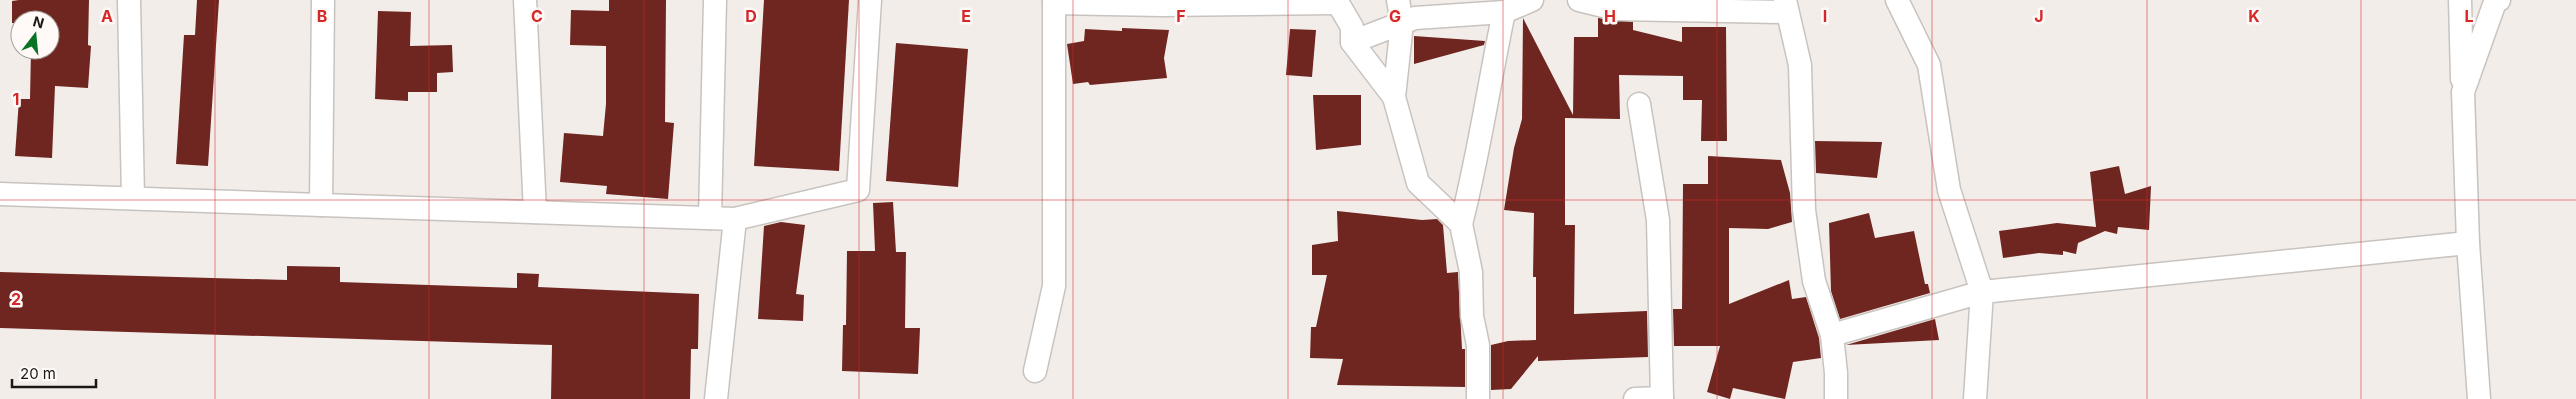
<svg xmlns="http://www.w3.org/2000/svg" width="2576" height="399" font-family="Inter,sans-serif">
	<rect width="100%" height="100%" fill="#f3ede9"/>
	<g fill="#6f2621">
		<path d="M 19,0 L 89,0 L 88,45 L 91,46 L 88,88 L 55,86 L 52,158 L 15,156 L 19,99 L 30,99 L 31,50 L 50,50 L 50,20 L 20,20 L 18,41 L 19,23 L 12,23 L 12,1 Z"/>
		<path d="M 197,0 L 219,0 L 208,166 L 176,164 L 184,35 L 195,35 Z"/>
		<path d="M 609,0 L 666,0 L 665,122 L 674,123 L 668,199 L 606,194 L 607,186 L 560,182 L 564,133 L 603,136 L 606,104 L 606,46 L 570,45 L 571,10 L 609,11 Z"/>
		<path d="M 764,0 L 849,0 L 839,171 L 754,166 Z"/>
		<path d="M 378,11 L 411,12 L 410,46 L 452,45 L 453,72 L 437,73 L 437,92 L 408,92 L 408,101 L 375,99 Z"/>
		<path d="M 1523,18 L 1573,115 L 1574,37 L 1598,37 L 1598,18 L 1633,22 L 1633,30 L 1682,42 L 1682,27 L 1726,27 L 1727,141 L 1701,141 L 1702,100 L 1683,100 L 1683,76 L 1619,75 L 1620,119 L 1565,118 L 1565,225 L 1575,225 L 1574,314 L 1647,311 L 1648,357 L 1538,361 L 1538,356 L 1511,389 L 1491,390 L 1491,345 L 1508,341 L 1536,340 L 1536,277 L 1533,277 L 1534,213 L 1504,210 L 1514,148 L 1522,119 Z"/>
		<path d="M 1122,28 L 1169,30 L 1164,58 L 1167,78 L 1090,85 L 1088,82 L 1073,84 L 1067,44 L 1084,41 L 1085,29 L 1122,31 Z"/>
		<path d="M 1290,29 L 1316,30 L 1312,77 L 1286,75 Z"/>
		<path d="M 1414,36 L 1485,41 L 1484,45 L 1414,64 Z"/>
		<path d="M 896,43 L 968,49 L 958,187 L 886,181 Z"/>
		<path d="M 1313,95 L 1361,95 L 1361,145 L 1316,150 Z"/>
		<path d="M 1815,141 L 1882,142 L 1877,178 L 1816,173 Z"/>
		<path d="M 1708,156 L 1781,160 L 1790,193 L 1792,222 L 1768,229 L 1729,228 L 1729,304 L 1789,280 L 1792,299 L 1806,297 L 1819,338 L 1821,358 L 1793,362 L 1785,399 L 1733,388 L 1730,399 L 1707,392 L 1720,346 L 1674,346 L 1673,309 L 1682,309 L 1683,184 L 1708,184 Z"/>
		<path d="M 2119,166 L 2125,194 L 2151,186 L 2149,230 L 2118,227 L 2117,234 L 2105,231 L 2078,243 L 2076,254 L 2063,251 L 2063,255 L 2039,253 L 2003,258 L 1999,231 L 2057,223 L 2096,227 L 2090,172 Z"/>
		<path d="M 893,202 L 896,252 L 906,252 L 905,328 L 920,328 L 918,374 L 842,371 L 843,325 L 846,325 L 847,251 L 875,251 L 873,203 Z"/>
		<path d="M 1337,211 L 1422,220 L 1437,219 L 1443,225 L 1447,273 L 1458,272 L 1458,274 L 1462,349 L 1465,349 L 1465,387 L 1337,385 L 1343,359 L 1310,358 L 1311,327 L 1316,327 L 1327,275 L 1312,275 L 1312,245 L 1338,241 Z"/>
		<path d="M 1869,213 L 1875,238 L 1914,231 L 1925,284 L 1928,284 L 1930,293 L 1840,319 L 1831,291 L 1829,223 Z"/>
		<path d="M 781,222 L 805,225 L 796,294 L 804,295 L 803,321 L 758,319 L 764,226 Z"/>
		<path d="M 287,266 L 340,267 L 340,282 L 517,288 L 517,273 L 539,274 L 538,287 L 699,294 L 698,349 L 691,349 L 690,399 L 551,399 L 552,345 L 0,328 L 0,272 L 287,280 Z"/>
		<path d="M 1935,319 L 1939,340 L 1846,345 Z"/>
	</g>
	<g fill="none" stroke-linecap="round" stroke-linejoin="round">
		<defs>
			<g id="street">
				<path d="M 129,0 L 133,198"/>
				<path d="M 525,0 L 535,212"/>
				<path d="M 1336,0 L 1352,27 L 1352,42 L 1394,97"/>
				<path d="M 1398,0 L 1402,23 L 1394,97 L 1418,183 L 1461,224 L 1471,272 L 1472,316 L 1478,345 L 1478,399"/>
				<path d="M 1579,0 L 1616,9 L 1787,12"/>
				<path d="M 1785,0 L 1800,65 L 1804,210 L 1814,281 L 1832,335 L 1836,373 L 1836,399"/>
				<path d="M 1897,0 L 1929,65 L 1949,190 L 1982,292 L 2468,243"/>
				<path d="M 2460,0 L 2462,79"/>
				<path d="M 1054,3 L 1161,5 L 1337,3"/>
				<path d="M 1352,42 L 1415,18 L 1504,12 L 1532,0"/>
				<path d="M 1639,104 L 1658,220 L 1662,399"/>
				<path d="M 0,194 L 735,219 L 858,190 L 870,0"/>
				<path d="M 321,205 L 323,0"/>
				<path d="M 710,218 L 715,0"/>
				<path d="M 1461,224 C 1479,154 1489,83 1504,12"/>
				<path d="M 1832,335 L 1982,292 L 1975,399"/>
				<path d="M 1035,371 L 1054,286 L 1054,0"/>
				<path d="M 716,399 L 735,219"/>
				<path d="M 1635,399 L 1662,398"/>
				<path d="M 2479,399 L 2468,243 L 2463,92 L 2495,2 L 2499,0"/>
			</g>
		</defs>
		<use href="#street" stroke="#c8c3bf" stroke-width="25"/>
		<use href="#street" stroke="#fff" stroke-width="22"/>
	</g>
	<path fill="none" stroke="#d62828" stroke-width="1" stroke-opacity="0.55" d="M 215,0 L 215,399M 429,0 L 429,399M 644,0 L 644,399M 859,0 L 859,399M 1073,0 L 1073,399M 1288,0 L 1288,399M 1503,0 L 1503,399M 1717,0 L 1717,399M 1932,0 L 1932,399M 2147,0 L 2147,399M 2361,0 L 2361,399M 0,200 L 2576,200"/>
	<g font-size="16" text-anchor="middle" font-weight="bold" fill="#d62828" stroke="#fffaf7" stroke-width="5" stroke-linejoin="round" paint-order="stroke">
		<text x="107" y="22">A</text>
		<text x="322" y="22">B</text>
		<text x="537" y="22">C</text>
		<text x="751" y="22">D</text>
		<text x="966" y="22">E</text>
		<text x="1181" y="22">F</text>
		<text x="1395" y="22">G</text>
		<text x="1610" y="22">H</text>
		<text x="1825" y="22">I</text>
		<text x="2039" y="22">J</text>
		<text x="2254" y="22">K</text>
		<text x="2469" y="22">L</text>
		<text x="16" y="105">1</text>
		<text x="16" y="305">2</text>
	</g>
	<g transform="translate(35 35) rotate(16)"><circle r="24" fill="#fffaf7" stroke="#a3a09d"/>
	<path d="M0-4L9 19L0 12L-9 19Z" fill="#087325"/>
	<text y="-8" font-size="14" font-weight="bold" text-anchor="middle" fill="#1a1817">N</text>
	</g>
	<path d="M12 379v8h84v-8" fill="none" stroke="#1a1817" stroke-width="2.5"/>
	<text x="20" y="379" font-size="15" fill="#1a1817" stroke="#fffaf7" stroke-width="4" paint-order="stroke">20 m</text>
</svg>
